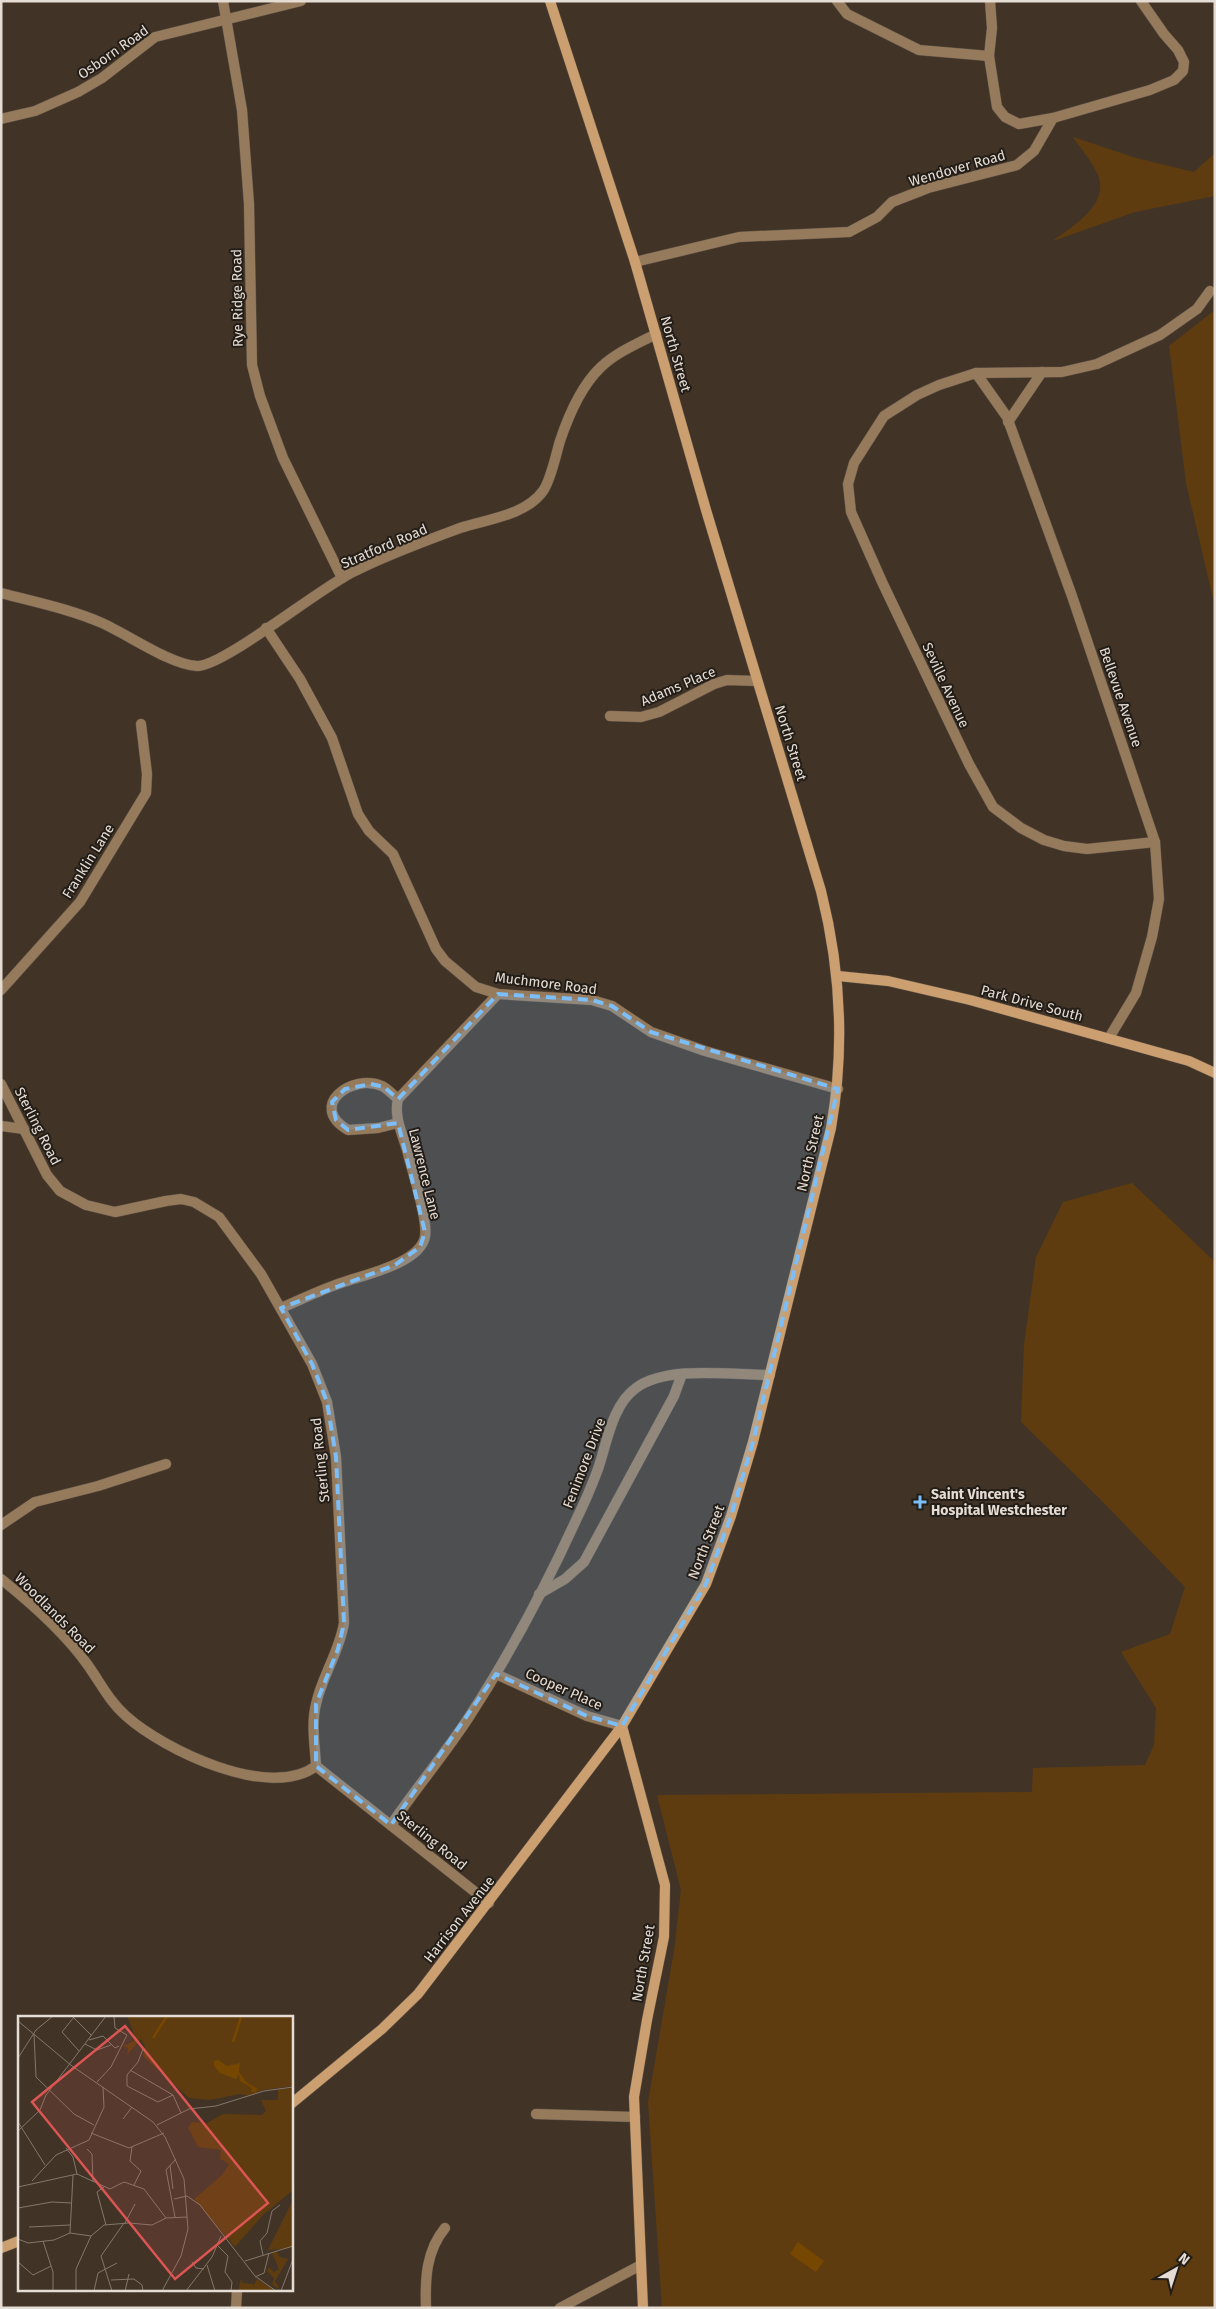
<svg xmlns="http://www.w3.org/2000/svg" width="1216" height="2309" font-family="'Fira Sans',sans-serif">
	<rect width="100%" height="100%" fill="#413427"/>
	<g fill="#5f3c0f">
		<path d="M 1073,137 L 1136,158 L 1194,172 L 1215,153 L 1215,196 L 1135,212 L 1053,241 C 1073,226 1112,203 1097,173 C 1091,160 1081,149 1073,137 Z"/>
		<path d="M 1215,310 L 1215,607 L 1186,483 L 1169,346 Z"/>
		<path d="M 1132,1183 L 1215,1262 L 1215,2308 L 662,2308 L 648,2102 L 674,1951 L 681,1890 L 657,1795 L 1032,1792 L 1033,1768 L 1145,1765 L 1154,1745 L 1156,1708 L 1121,1652 L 1170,1634 L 1185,1587 L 1101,1500 L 1021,1422 L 1024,1345 L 1036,1257 L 1063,1202 Z"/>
	</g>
	<path fill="#754700" d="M 798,2242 L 824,2261 L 816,2272 L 790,2254 Z"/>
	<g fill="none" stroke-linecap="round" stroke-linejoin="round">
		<defs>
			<g id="street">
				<path d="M 223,1 L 242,110 L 249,204 L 252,365 L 260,396 L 283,458 L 342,578"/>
				<path d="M 837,1 L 847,14 L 919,50 L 989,56"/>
				<path d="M 990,1 L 992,28 L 989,56 L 997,107 L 1005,117 L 1019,124 L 1053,118"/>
				<path d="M 1,119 L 35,111 L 78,92 L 102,78 L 155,37 L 301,1"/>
				<path d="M 635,262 L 739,237 L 849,232 L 877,217 L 892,202 L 928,188 L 1017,165 L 1034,151 L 1053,118 L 1150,90 L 1174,80 L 1183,71 L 1184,62 L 1178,50 L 1164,34 L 1141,1"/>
				<path d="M 976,373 L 1007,417 L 1072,596 L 1155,842 L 1159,899 L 1152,937 L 1136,993 L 1109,1038"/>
				<path d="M 1008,422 L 1042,372"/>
				<path d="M 1,593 C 35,602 70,609 102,623 C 127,634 171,665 197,666 C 223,667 322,586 355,571 C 389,554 425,541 460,528 C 487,519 525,516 543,491 C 551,480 556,454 560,441 C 568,417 582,385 601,367 C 617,352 637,344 656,334"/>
				<path d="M 266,628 L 300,679 L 332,738 L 358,814 L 369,831 L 393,854 L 436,949 L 445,961 L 476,987 L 498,994 L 592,1000 L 612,1006 L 651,1032 L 705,1051 L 838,1089"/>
				<path d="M 610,716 L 641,717 L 659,712 L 714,684 L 727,680 L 757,681"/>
				<path d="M 1155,842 L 1087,849 L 1064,846 L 1044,840 L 1021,828 L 993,807 L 969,764 L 883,584 L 851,512 L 848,484 L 854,463 L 884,416 L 917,395 L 939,385 L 976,373 L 1062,372 L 1097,364 L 1160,335 L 1197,309 L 1210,291"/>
				<path d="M 1,990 L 80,902 L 146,793 L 147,774 L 141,724"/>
				<path d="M 1,1084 L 47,1175 L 60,1191 L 86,1205 L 115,1212 L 166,1201 L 181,1199 L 194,1202 L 219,1217 L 261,1274 L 312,1364 L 327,1402 L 336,1457 L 344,1623 C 339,1653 322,1676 316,1704 C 311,1724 315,1746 316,1766 L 489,1903"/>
				<path d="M 398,1099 C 393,1095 388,1089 382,1086 C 352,1073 307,1106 348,1130 L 378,1128 L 398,1123"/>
				<path d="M 1,1126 L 24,1129"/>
				<path d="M 281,1308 C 300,1300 320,1290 341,1283 C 363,1275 419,1264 425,1237 C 428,1220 414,1176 409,1158 C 405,1138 393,1119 398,1099 L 498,994"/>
				<path d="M 1,1525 L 35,1502 L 98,1486 L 166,1464"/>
				<path d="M 1,1579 C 31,1603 64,1632 87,1664 C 100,1682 109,1701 126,1716 C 164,1750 270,1801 316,1766"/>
				<path d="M 539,1594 L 565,1579 L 584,1562 L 674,1396 L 682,1374"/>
				<path d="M 496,1674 L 587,1716 L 622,1726"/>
				<path d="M 391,1825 C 416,1788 445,1754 469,1717 C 510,1654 546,1586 577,1518 C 585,1502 592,1485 598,1469 C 607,1443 612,1405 636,1388 C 667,1365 732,1375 770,1375"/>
				<path d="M 536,2114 L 635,2117"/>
				<path d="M 236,2308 L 237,2290"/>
				<path d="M 426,2308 C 425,2279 426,2251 445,2228"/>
				<path d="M 560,2308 L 641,2265"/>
			</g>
			<g id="secondary">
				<path d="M 838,976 L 888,981 L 970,1000 L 1189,1061 L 1215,1073"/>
				<path d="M 622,1726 L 665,1885 L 664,1937 L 647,2020 L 634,2097 L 643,2308"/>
				<path d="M 291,2104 L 382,2029 L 418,1994 L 622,1726 L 706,1584 L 731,1516 L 753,1442 L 831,1128 C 845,1048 841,970 821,891 L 706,510 L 635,262 L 550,1"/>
				<path d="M 1,2248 L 19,2241"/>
			</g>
		</defs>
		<use href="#street" stroke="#5f5246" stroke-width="11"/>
		<use href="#secondary" stroke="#5f5246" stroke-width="11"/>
		<use href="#street" stroke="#967a5c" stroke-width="10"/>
		<use href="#secondary" stroke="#cb9f6f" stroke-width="10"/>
	</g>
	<path fill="#7bbef8" fill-opacity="0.2" stroke="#7bbef8" stroke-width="4" stroke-dasharray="10 6" stroke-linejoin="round" d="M 498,994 L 592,1000 L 612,1006 L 651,1032 L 838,1089 L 753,1442 L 731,1516 L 706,1584 L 622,1726 L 587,1716 L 496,1674 L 391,1825 L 316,1766 L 316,1704 L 338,1649 L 344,1623 L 336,1457 L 327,1402 L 312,1364 L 281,1308 L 395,1265 L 420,1247 L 425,1232 L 398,1123 L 348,1130 L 336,1120 L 332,1102 L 345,1089 L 371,1084 L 384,1087 L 398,1099 Z"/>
	<path fill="#7bbef8" stroke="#231d17" stroke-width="2" d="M917.5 1494.5h5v5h5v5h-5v5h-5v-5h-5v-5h5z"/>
	<g text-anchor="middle" stroke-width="4" stroke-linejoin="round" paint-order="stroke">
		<g font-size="14" fill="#e5dcd4" stroke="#231d17">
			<text transform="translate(113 52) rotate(-35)" y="5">Osborn Road</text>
			<text transform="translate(957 168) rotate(-16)" y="5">Wendover Road</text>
			<text transform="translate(237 298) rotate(-91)" y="5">Rye Ridge Road</text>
			<text transform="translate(676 354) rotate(74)" y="5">North Street</text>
			<text transform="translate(384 546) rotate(-23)" y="5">Stratford Road</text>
			<text transform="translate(946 685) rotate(65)" y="5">Seville Avenue</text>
			<text transform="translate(678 686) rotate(-23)" y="5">Adams Place</text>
			<text transform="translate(1121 697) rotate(71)" y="5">Bellevue Avenue</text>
			<text transform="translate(791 743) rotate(73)" y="5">North Street</text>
			<text transform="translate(88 861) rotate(-58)" y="5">Franklin Lane</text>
			<text transform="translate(546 983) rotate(7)" y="5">Muchmore Road</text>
			<text transform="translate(1032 1003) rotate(15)" y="5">Park Drive South</text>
			<text transform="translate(38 1126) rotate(63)" y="5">Sterling Road</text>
			<text transform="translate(810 1153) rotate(-77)" y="5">North Street</text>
			<text transform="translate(425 1174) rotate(76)" y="5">Lawrence Lane</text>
			<text transform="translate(320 1460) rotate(-96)" y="5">Sterling Road</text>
			<text transform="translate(584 1463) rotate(-69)" y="5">Fenimore Drive</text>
			<text transform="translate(706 1542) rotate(-69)" y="5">North Street</text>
			<text transform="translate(55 1613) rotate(45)" y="5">Woodlands Road</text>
			<text transform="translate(564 1689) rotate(24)" y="5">Cooper Place</text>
			<text transform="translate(432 1840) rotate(39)" y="5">Sterling Road</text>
			<text transform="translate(459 1919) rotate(-52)" y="5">Harrison Avenue</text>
			<text transform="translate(643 1963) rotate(-80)" y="5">North Street</text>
		</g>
		<g font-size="14" font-weight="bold" fill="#e5dcd4" stroke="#231d17" text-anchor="start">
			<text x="931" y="1499">Saint Vincent's<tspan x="931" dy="16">Hospital Westchester</tspan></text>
		</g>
	</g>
	<g transform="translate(18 2016)">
		<rect width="275" height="275" fill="#413427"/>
		<path d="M 109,0 L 275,0 L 275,70 L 245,74 L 232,80 L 222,78 L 192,84 L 171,82 L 125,40 L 127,30 L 123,23 L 109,39 L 110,32 L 105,30 L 116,25 L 117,20 ZM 274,72 L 275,174 L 245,199 L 217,231 L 176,183 L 204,159 L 211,148 L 202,143 L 203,134 L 180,131 L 170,112 L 174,106 L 189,107 L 205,98 L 244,99 L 248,95 L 243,84 L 260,84 L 260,73 ZM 275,184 L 275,232 L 250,234 ZM 258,235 L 262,241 L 270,243 L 257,265 L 262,273 L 254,269 L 256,262 L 249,255 L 251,251 L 256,256 L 261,253 L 254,237 ZM 223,263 L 225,267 L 235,268 L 235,271 L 239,263 L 258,275 L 220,275 Z" fill="#5f3c0f"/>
		<path d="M 200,44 L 209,50 L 222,47 L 221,56 L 229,67 L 239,72 L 238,76 L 233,76 L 234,72 L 222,65 L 221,58 L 218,63 L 202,57 L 196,50 L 196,45 Z" fill="#754700"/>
		<path fill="none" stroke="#754700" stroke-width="2.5" d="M 135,22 L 149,0M 215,26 L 223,1"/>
		<path fill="none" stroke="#83776c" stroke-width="1" d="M 55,1 L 74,20M 56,1 L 44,16 L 61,35M 0,5 L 54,50 L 135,106 L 147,121 L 166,163 L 170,213 L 163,240 L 144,275M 16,18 L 18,61 L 56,98 L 76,109M 71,24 L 85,20 L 97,32 L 101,30M 67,28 L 79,34 L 93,29M 125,33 L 120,46 L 109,59 L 109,70 L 140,86 L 155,79M 0,42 L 18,14 L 35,0M 112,54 L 155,79 L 163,97M 79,66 L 93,51 L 109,19 L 97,12 L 96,0M 105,103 L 114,91M 0,106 L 27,149M 139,109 L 171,93 L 198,90 L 246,75 L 275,71M 0,115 L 22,94 L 28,79 L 88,0M 73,117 L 111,132 L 146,117M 114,131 L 112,145 L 123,155 L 116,169M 48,132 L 55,141 L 59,158M 69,133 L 74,138 L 75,166M 152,149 L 155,173M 14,165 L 38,139 L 71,124 L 86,91 L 85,71M 0,171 L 59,158 L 92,173 L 106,166 L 126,173 L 148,202 L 169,201M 86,171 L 79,176 L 88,209M 156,183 L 169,180 L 182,189 L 237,260 L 258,275M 0,192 L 34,186 L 54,187M 157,201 L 148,154 L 158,143M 107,207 L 117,188M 11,211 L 52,209M 52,217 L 55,159M 0,223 L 10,227 L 36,224 L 52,217 L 73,220 L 86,209 L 111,207 L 134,209 L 148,202M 25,225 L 35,256 L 35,275M 199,229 L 210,240 L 207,256 L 214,266 L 213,275M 245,239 L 242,225 L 249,217 L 254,195 L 262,189M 227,245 L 275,230M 0,246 L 15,259 L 33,250M 174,246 L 178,252 L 186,253M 189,249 L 197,275M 237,261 L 246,257 L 251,237M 93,264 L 116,263 L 124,269 L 125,275M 58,275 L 58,253 L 73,220M 76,275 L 80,257 L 99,247M 94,275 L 83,240 L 106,207M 107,275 L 111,258M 168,275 L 194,241 L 203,220M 263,275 L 275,243"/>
		<path fill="#da5553" fill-opacity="0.15" stroke="#da5553" stroke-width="2.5" d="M 107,10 L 250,187 L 157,263 L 14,86 Z"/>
		<rect width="275" height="275" fill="none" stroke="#e5dcd4" stroke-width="2.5"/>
	</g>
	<rect width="1216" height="2309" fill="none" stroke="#e5dcd4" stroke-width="5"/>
	<g transform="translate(1176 2269) rotate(39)" stroke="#231d17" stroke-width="4" paint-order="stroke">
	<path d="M0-4L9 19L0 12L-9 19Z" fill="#e5dcd4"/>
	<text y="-8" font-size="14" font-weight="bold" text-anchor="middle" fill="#e5dcd4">N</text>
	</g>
</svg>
